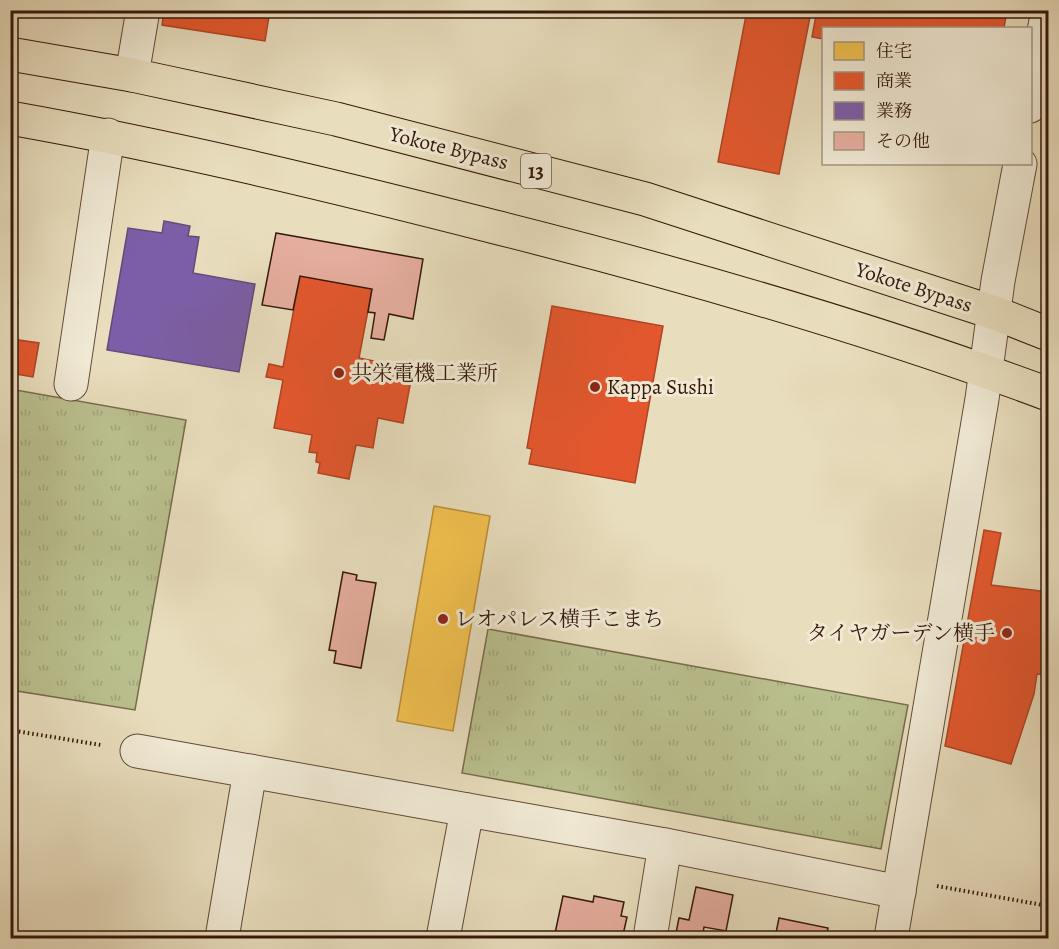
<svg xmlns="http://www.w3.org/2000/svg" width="1059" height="949" font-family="Alegreya,'Noto Serif JP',serif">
	<defs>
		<pattern id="grass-tufts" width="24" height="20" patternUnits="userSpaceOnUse" patternTransform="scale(1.5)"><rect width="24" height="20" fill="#babf8e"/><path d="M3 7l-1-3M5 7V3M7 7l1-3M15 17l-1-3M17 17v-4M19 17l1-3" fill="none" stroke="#a0a379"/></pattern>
	</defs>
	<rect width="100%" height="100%" fill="#e8ddbd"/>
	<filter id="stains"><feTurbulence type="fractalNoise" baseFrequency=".00333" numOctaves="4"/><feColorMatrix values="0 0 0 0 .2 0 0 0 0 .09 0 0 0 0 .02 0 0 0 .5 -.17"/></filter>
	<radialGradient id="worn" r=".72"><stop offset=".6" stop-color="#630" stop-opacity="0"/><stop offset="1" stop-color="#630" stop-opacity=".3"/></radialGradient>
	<g fill="url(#grass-tufts)" stroke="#786c4c" stroke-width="1.5">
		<path d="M 10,389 L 186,420 L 135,710 L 11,690 Z"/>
		<path d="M 488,629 L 908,705 L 881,849 L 462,773 Z"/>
	</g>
	<path fill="#f2c14e" stroke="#b98e3a" stroke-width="1.5" d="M 434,506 L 490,516 L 453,731 L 397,721 Z"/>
	<g fill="#e4572e" stroke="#b04423" stroke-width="1.5">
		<path d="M 164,10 L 270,10 L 265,41 L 162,25 Z"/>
		<path d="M 747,10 L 779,10 L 810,17 L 779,174 L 718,162 Z"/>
		<path d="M 817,10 L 1007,10 L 1004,28 L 824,28 L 824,39 L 812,37 Z"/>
		<path d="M 300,276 L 372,289 L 359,358 L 413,369 L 403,423 L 378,418 L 373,448 L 356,445 L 349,479 L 318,473 L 320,463 L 316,462 L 317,453 L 309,452 L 312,435 L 274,428 L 283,380 L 266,377 L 269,364 L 283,367 Z"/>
		<path d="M 10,300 L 18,302 L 12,339 L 39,343 L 33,377 L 10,373 Z"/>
		<path d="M 552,306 L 663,326 L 635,483 L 529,464 L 532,449 L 527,448 Z"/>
		<path d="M 984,530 L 1001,533 L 991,585 L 1048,592 L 1048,675 L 1037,674 L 1034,694 L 1011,764 L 945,746 Z"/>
	</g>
	<path fill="#7b5ea7" stroke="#664978" stroke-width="1.5" d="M 164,221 L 190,226 L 188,236 L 199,237 L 193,273 L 255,284 L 239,372 L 107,350 L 128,228 L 162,233 Z"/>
	<g fill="#e5ad9e" stroke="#35180a" stroke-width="1.5">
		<path d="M 276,233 L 423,259 L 413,319 L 389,314 L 384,340 L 371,338 L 375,313 L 368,312 L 372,289 L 300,276 L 293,310 L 262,305 Z"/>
		<path d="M 343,572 L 357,575 L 356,580 L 376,583 L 361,668 L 334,663 L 336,651 L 329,650 Z"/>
		<path d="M 696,887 L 733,895 L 726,931 L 704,927 L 702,938 L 675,938 L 679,918 L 689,920 Z"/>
		<path d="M 563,896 L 593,902 L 594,896 L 624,902 L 621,916 L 627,917 L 623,935 L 617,933 L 616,938 L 554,938 Z"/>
		<path d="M 779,918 L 828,928 L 826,938 L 775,938 Z"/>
	</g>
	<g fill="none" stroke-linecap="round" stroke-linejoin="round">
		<defs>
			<g id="minor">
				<path d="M 132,75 L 143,10"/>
				<path d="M 1030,106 L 1048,10"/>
				<path d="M 71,384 L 108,135"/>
				<path d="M 137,751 L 665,845"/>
				<path d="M 222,938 L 250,771"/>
				<path d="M 443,938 L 467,810"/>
				<path d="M 650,938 L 665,845 L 899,892"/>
				<path d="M 891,938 L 982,399 L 998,281 L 1020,164"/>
			</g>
			<g id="highway">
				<path d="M 10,54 L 132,75 L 336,119 L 645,199 L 995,313 L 1048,334"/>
				<path d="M 10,118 C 174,147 335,186 495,227 C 682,274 868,327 1048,394"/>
			</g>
		</defs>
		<use href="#minor" stroke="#624937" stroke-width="35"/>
		<use href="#highway" stroke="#35180a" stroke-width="35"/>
		<g stroke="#35180a" stroke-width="4" stroke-dasharray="1.5 3" stroke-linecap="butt">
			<path d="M 10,730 L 101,745"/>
			<path d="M 937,886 L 1048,906"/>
		</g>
		<use href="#minor" stroke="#f0e9d4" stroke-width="33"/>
		<use href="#highway" stroke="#e8ddbd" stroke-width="33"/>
	</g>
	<g fill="#8f2418" stroke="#f0e9d4" stroke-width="2">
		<circle cx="339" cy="373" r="6"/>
		<circle cx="595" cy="387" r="6"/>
		<circle cx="443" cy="619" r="6"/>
		<circle cx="1007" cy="633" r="6"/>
	</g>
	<g text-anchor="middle" stroke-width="6" stroke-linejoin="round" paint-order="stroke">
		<rect fill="#f0e9d4" stroke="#6d5747" stroke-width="1.5" x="521" y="154" width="30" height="34" rx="4.5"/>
		<g font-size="20" font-weight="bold" fill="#35180a">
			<text x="536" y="178">13</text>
		</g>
		<g font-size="21" fill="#35180a" stroke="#f0e9d4">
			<text transform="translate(449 148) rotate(14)" y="7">Yokote Bypass</text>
			<text transform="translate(914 287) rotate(18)" y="7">Yokote Bypass</text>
		</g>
		<g font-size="21" fill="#35180a" stroke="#f0e9d4" text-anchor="start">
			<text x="351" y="380">共栄電機工業所</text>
			<text x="607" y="394">Kappa Sushi</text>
			<text x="455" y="626">レオパレス横手こまち</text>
			<text x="995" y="640" text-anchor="end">タイヤガーデン横手</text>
		</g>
	</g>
	<rect width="1059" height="949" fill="none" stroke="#e8ddbd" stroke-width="36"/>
	<rect x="12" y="12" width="1035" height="925" fill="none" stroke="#35180a" stroke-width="3"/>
	<rect x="18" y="18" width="1023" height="913" fill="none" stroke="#35180a" stroke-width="1.5"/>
	<rect x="822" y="27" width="210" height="138" fill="#f0e9d4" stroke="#a59583" stroke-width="1.5"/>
	<rect x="834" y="42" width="30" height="18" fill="#f2c14e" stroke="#a59583" stroke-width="1.5"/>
	<text x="876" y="57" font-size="18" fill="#35180a">住宅</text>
	<rect x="834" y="72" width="30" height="18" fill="#e4572e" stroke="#a59583" stroke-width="1.5"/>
	<text x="876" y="87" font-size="18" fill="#35180a">商業</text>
	<rect x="834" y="102" width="30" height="18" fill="#7b5ea7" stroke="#a59583" stroke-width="1.5"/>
	<text x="876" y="117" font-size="18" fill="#35180a">業務</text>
	<rect x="834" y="132" width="30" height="18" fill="#e5ad9e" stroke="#a59583" stroke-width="1.5"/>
	<text x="876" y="147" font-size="18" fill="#35180a">その他</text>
	<rect width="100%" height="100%" filter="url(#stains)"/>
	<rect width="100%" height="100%" fill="url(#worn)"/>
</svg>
